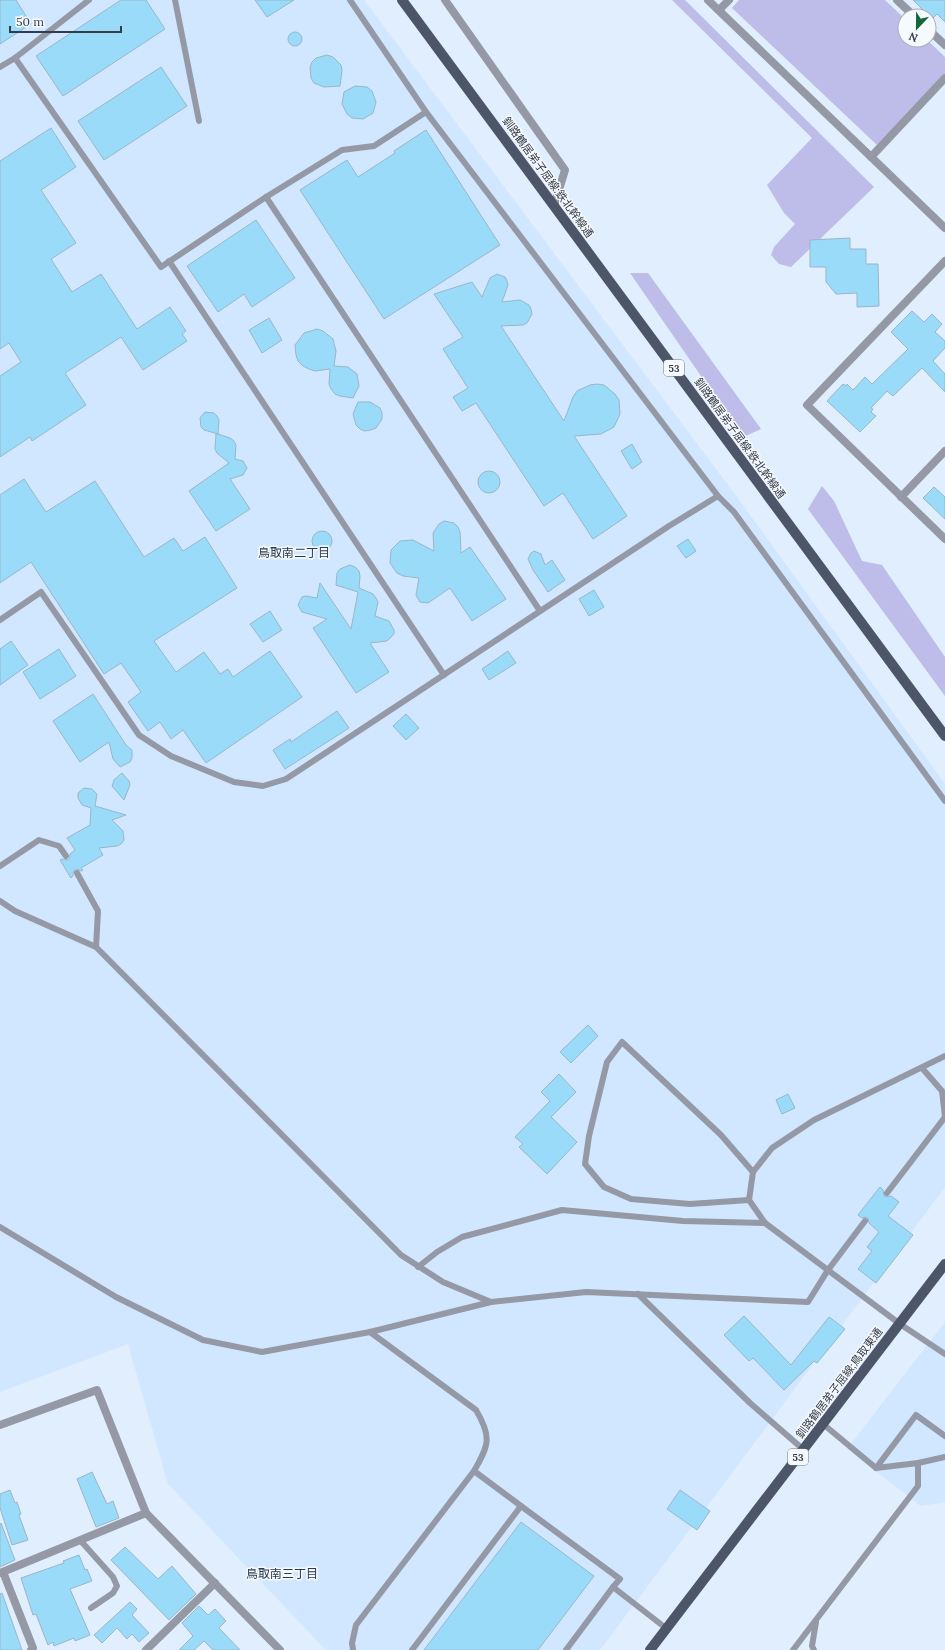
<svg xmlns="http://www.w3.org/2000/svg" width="945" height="1650" font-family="Lora,'Noto Sans JP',serif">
	<rect width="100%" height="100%" fill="#e0eefd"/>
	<g fill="#d0e7ff">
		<path d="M 0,0 L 364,0 L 734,493 L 945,784 L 945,1187 L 600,1650 L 326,1650 L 168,1484 L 128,1344 L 0,1392 Z"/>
		<path d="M 945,1322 L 945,1502 L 921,1506 L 847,1449 Z"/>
	</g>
	<g fill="#bebce9">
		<path d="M 672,0 L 685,0 L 874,187 L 791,267 L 779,264 L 771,255 L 774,247 L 795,224 L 784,213 L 767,185 L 812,138 Z"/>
		<path d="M 739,0 L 885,0 L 905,19 L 905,40 L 927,40 L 945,57 L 945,73 L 877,145 L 732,8 Z"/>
		<path d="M 630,273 L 648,273 L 761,429 L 743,437 Z"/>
		<path d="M 822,486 L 834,501 L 862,561 L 882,565 L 945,657 L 945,696 L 808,509 Z"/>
	</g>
	<g fill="#9bdbfa" stroke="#98b7c7">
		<path d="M 0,0 L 16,0 L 31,24 L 0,44 Z"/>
		<path d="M 121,0 L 146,0 L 165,29 L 63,96 L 36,56 Z"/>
		<path d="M 255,0 L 294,0 L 267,17 Z"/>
		<path d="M 913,0 L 945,0 L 945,22 L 937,14 L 932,19 Z"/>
		<circle cx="295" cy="39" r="7"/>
		<path d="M 327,55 L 333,57 L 341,65 L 342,70 L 340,86 L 324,87 L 314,83 L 311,78 L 310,67 L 312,62 L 316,58 Z"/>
		<path d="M 161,67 L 187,106 L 104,160 L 78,121 Z"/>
		<path d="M 355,86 L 367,87 L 372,91 L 376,102 L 373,113 L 363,119 L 352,118 L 347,114 L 342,104 L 344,92 Z"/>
		<path d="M 51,128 L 76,167 L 41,190 L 76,243 L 51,259 L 72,292 L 101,274 L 137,329 L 170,307 L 186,331 L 182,334 L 187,341 L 143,370 L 121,337 L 65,373 L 86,405 L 32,441 L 30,437 L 0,457 L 0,376 L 21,362 L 9,343 L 0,349 L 0,161 Z"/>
		<path d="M 426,130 L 500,245 L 384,319 L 300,190 L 347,160 L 358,177 L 395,153 L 394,151 Z"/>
		<path d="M 256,220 L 295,278 L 252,307 L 244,294 L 218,312 L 187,266 Z"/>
		<path d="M 850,238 L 850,249 L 866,249 L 866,264 L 878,264 L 879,306 L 857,307 L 857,293 L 836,294 L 826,282 L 826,267 L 810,267 L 810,240 Z"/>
		<path d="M 497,274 L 505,277 L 507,281 L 508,285 L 502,302 L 520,300 L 529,305 L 531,309 L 532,314 L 527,323 L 523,325 L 501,326 L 564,421 L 573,397 L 577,391 L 590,385 L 597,384 L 604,385 L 615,394 L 619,400 L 620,414 L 614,427 L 601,434 L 574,436 L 627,516 L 593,539 L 563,493 L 544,506 L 476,403 L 462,411 L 453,397 L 468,388 L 443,349 L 463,337 L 434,294 L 472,282 L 482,297 L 490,278 Z"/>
		<path d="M 912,311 L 924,322 L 932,314 L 942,324 L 935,332 L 945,341 L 945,348 L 933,361 L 945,374 L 945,392 L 922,368 L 893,396 L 887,391 L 871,408 L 873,409 L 871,412 L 876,416 L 860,432 L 827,401 L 843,384 L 846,386 L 847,384 L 853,390 L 865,377 L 872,384 L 908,349 L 891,332 Z"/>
		<path d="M 269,318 L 282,340 L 262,353 L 249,330 Z"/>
		<path d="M 317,329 L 323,331 L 333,339 L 336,351 L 334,366 L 348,367 L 357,374 L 359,386 L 353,398 L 340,396 L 335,394 L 331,389 L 329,384 L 330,369 L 315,371 L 309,369 L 303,366 L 298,361 L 296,355 L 295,345 L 304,333 Z"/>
		<path d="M 358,402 L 370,402 L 380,408 L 382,413 L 382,419 L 376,428 L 371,430 L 365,431 L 360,429 L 356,425 L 353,414 Z"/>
		<path d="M 205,412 L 214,413 L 217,416 L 219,420 L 218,434 L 230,438 L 234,441 L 236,445 L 235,459 L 243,461 L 247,468 L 243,475 L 230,479 L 250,509 L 216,531 L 189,491 L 229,463 L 217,453 L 215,449 L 216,434 L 218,434 L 204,430 L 201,427 L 200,418 Z"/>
		<path d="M 632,444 L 642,462 L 632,469 L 621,451 Z"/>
		<circle cx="489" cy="482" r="11"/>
		<path d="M 24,479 L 46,512 L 95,481 L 144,557 L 174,538 L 183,551 L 205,537 L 237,588 L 154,641 L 176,672 L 204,652 L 220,674 L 228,669 L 233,677 L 270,651 L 302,697 L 206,763 L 183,730 L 171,739 L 160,722 L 148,731 L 128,702 L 141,692 L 121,663 L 104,674 L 31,562 L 0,583 L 0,495 Z"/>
		<path d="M 934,487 L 945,497 L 945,519 L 923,498 Z"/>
		<path d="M 444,521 L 454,523 L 458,527 L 460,532 L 461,553 L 470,547 L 506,599 L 472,621 L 450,588 L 428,603 L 420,602 L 416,595 L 419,578 L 403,576 L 397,573 L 390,563 L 391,550 L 400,541 L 413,540 L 434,551 L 433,533 L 439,524 Z"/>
		<circle cx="322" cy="541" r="10"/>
		<path d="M 688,539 L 696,551 L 686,558 L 677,546 Z"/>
		<path d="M 534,551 L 541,554 L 545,565 L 552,560 L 565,580 L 548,592 L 533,570 L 528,559 L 531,553 Z"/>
		<path d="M 350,565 L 355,567 L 359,571 L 360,576 L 359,588 L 373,594 L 376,598 L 378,602 L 375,616 L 389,621 L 394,630 L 394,634 L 387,641 L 370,643 L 389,672 L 356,693 L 313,628 L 327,619 L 302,612 L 298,605 L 302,597 L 306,596 L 317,598 L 320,583 L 351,629 L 358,592 L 336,585 L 337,573 L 340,569 Z"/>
		<path d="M 594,590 L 604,607 L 589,616 L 579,599 Z"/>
		<path d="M 270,611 L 282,630 L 263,642 L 250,624 Z"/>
		<path d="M 11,641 L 28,665 L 0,685 L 0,649 Z"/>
		<path d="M 59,649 L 76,676 L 40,699 L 23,672 Z"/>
		<path d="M 508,651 L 516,663 L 489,680 L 482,669 Z"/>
		<path d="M 93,694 L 126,745 L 132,750 L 132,758 L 130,762 L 120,767 L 113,759 L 109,742 L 80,762 L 53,721 Z"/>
		<path d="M 337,711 L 349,728 L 285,769 L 273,750 L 290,739 L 291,742 Z"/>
		<path d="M 406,714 L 419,728 L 406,740 L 393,726 Z"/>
		<path d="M 122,773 L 129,781 L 130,785 L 124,800 L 112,786 L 114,780 Z"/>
		<path d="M 84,788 L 92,789 L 97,794 L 95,806 L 126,815 L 112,820 L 123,831 L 124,840 L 121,844 L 117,846 L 99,848 L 103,855 L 81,868 L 83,870 L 81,871 L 77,869 L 75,869 L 73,873 L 73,876 L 71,878 L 60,860 L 62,859 L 68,860 L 70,858 L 70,854 L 75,850 L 67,838 L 90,825 L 91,808 L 82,805 L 78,798 L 78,793 Z"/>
		<path d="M 588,1025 L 598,1036 L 571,1063 L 560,1052 Z"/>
		<path d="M 559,1074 L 576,1092 L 551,1117 L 577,1142 L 547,1174 L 519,1147 L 523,1144 L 515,1137 L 550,1101 L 541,1092 Z"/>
		<path d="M 788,1094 L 795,1108 L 782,1114 L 776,1100 Z"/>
		<path d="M 880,1187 L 883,1190 L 884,1196 L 887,1197 L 891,1196 L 899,1202 L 888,1216 L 913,1235 L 876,1283 L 858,1269 L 872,1251 L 867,1247 L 879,1232 L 869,1223 L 868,1218 L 865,1217 L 862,1218 L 858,1215 Z"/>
		<path d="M 744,1316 L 791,1365 L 829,1317 L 845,1329 L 817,1363 L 814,1361 L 784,1390 L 753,1358 L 749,1361 L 724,1335 Z"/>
		<path d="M 92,1472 L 107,1504 L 113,1501 L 119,1518 L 96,1527 L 77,1479 Z"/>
		<path d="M 10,1490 L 15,1503 L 17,1502 L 21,1514 L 19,1515 L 28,1540 L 12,1545 L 0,1508 L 0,1494 Z"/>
		<path d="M 680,1490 L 710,1511 L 697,1530 L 667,1509 Z"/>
		<path d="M 521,1522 L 594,1576 L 538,1650 L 424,1650 Z"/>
		<path d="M 1,1523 L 15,1560 L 0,1567 L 0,1524 Z"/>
		<path d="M 125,1547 L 158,1579 L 172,1566 L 196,1594 L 169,1620 L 111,1560 Z"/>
		<path d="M 79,1555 L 85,1570 L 87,1569 L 92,1581 L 70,1589 L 90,1635 L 75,1641 L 74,1638 L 54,1646 L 53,1642 L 48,1645 L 36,1614 L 33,1615 L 21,1578 L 64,1563 L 63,1561 Z"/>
		<path d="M 2,1593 L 22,1650 L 0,1650 L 0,1594 Z"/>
		<path d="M 130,1602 L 137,1609 L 132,1615 L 149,1633 L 139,1642 L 132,1634 L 127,1639 L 117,1628 L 102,1643 L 94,1635 Z"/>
		<path d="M 199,1606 L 208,1615 L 215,1609 L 226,1621 L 219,1628 L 240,1650 L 213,1650 L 204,1641 L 194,1650 L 179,1650 L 193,1636 L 182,1623 Z"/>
	</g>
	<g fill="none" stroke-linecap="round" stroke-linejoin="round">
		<g stroke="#9499a5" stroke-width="6">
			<path d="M 175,0 L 199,121"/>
			<path d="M 15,58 L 161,267 L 266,197 L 342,150 L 374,146 L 426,112 L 350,0"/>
			<path d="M 0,67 L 15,58 L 89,0"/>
			<path d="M 426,112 L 718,496 L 734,512 L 945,801"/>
			<path d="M 266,197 L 540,611"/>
			<path d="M 169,261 L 444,675"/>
			<path d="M 0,620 L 41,592 L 139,735 L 171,756 L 234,782 L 263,786 L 286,779 L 669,526 L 718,496"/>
			<path d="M 0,866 L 39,840 L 59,846 L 66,856"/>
			<path d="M 77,873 L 98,911 L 96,947"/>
			<path d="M 0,901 L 15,911 L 96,947 L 401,1255 L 443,1282 L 491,1302"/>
			<path d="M 945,1056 L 814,1120 L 772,1148 L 753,1172 L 749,1200 L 765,1223 L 900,1324 L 945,1354"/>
			<path d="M 922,1068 L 942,1091 L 945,1117"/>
			<path d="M 887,1193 L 945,1117"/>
			<path d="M 749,1200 L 690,1204 L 631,1199 L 604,1187 L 585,1164 L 589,1136 L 607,1062 L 622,1042 L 721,1135 L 753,1172"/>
			<path d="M 0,1227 L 116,1297 L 203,1340 L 262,1352 L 370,1332 L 491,1302 L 586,1292 L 808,1302 L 828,1270 L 865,1221"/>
			<path d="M 418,1267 L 437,1252 L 462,1237 L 562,1210 L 683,1221 L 765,1223"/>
			<path d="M 638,1294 L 750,1403 L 804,1450"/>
			<path d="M 823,1424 L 876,1468 L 918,1463 L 945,1457"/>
			<path d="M 876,1468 L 916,1415 L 945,1436"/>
			<path d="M 474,1471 L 521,1506"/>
			<path d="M 80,1540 L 113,1577 L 117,1586 L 113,1593 L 91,1608"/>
			<path d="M 353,1650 L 352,1643 L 356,1625 L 474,1471 C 489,1445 492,1437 476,1410 L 370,1332"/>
			<path d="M 412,1650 L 521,1506 L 620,1579 L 613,1587"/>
			<path d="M 566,1650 L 613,1587 L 667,1629"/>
			<path d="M 793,1650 L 918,1486 L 918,1463"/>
			<path d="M 814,1650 L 812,1646 L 816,1622"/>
		</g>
		<g stroke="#9499a5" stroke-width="8">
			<path d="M 445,0 L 565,170 L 554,206"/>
			<path d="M 708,0 L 945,228"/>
			<path d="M 897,0 L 914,16"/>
			<path d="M 719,10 L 729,0"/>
			<path d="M 929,30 L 945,45"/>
			<path d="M 871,157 L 945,78"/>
			<path d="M 945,261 L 807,405 L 945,539"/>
			<path d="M 901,497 L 945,451"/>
			<path d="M 0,1425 L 97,1390 L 146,1513 L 280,1650"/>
			<path d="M 3,1572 L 33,1648 L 31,1650"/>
			<path d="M 0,1573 L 146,1513"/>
			<path d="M 146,1650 L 215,1583"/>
		</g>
		<g stroke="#4d5569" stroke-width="10">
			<path d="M 402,0 L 945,736"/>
			<path d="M 650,1650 L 945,1264"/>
		</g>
	</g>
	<g text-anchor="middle" stroke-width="3" stroke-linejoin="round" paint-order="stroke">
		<g fill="#f6faff" stroke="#6e767e" stroke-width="1">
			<rect x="664" y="360" width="20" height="16" rx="3"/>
			<rect x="788" y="1449" width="20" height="16" rx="3"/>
		</g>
		<g font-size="10" font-weight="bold" fill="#343d47">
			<text x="674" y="372">53</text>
			<text x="798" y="1461">53</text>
		</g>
		<g font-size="11" fill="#343d47" stroke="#f6faff">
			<text transform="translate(548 177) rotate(54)" y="4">釧路鶴居弟子屈線:鉄北幹線通</text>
			<text transform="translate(740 438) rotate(54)" y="4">釧路鶴居弟子屈線:鉄北幹線通</text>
			<text transform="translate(839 1383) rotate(-53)" y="4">釧路鶴居弟子屈線;鳥取東通</text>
		</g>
		<g font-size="12" fill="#283a4d" stroke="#f6faff">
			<text x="294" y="557">鳥取南二丁目</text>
			<text x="282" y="1578">鳥取南三丁目</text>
		</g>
	</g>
	<g transform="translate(917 28) rotate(202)"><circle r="19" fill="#f6faff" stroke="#a8aeb5"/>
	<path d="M0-3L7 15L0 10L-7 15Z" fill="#136637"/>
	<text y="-6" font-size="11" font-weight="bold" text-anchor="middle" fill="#343d47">N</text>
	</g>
	<path d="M10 26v6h111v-6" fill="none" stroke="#343d47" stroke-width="2"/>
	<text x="16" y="26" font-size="12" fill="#343d47" stroke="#f6faff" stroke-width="3" paint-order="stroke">50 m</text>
</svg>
